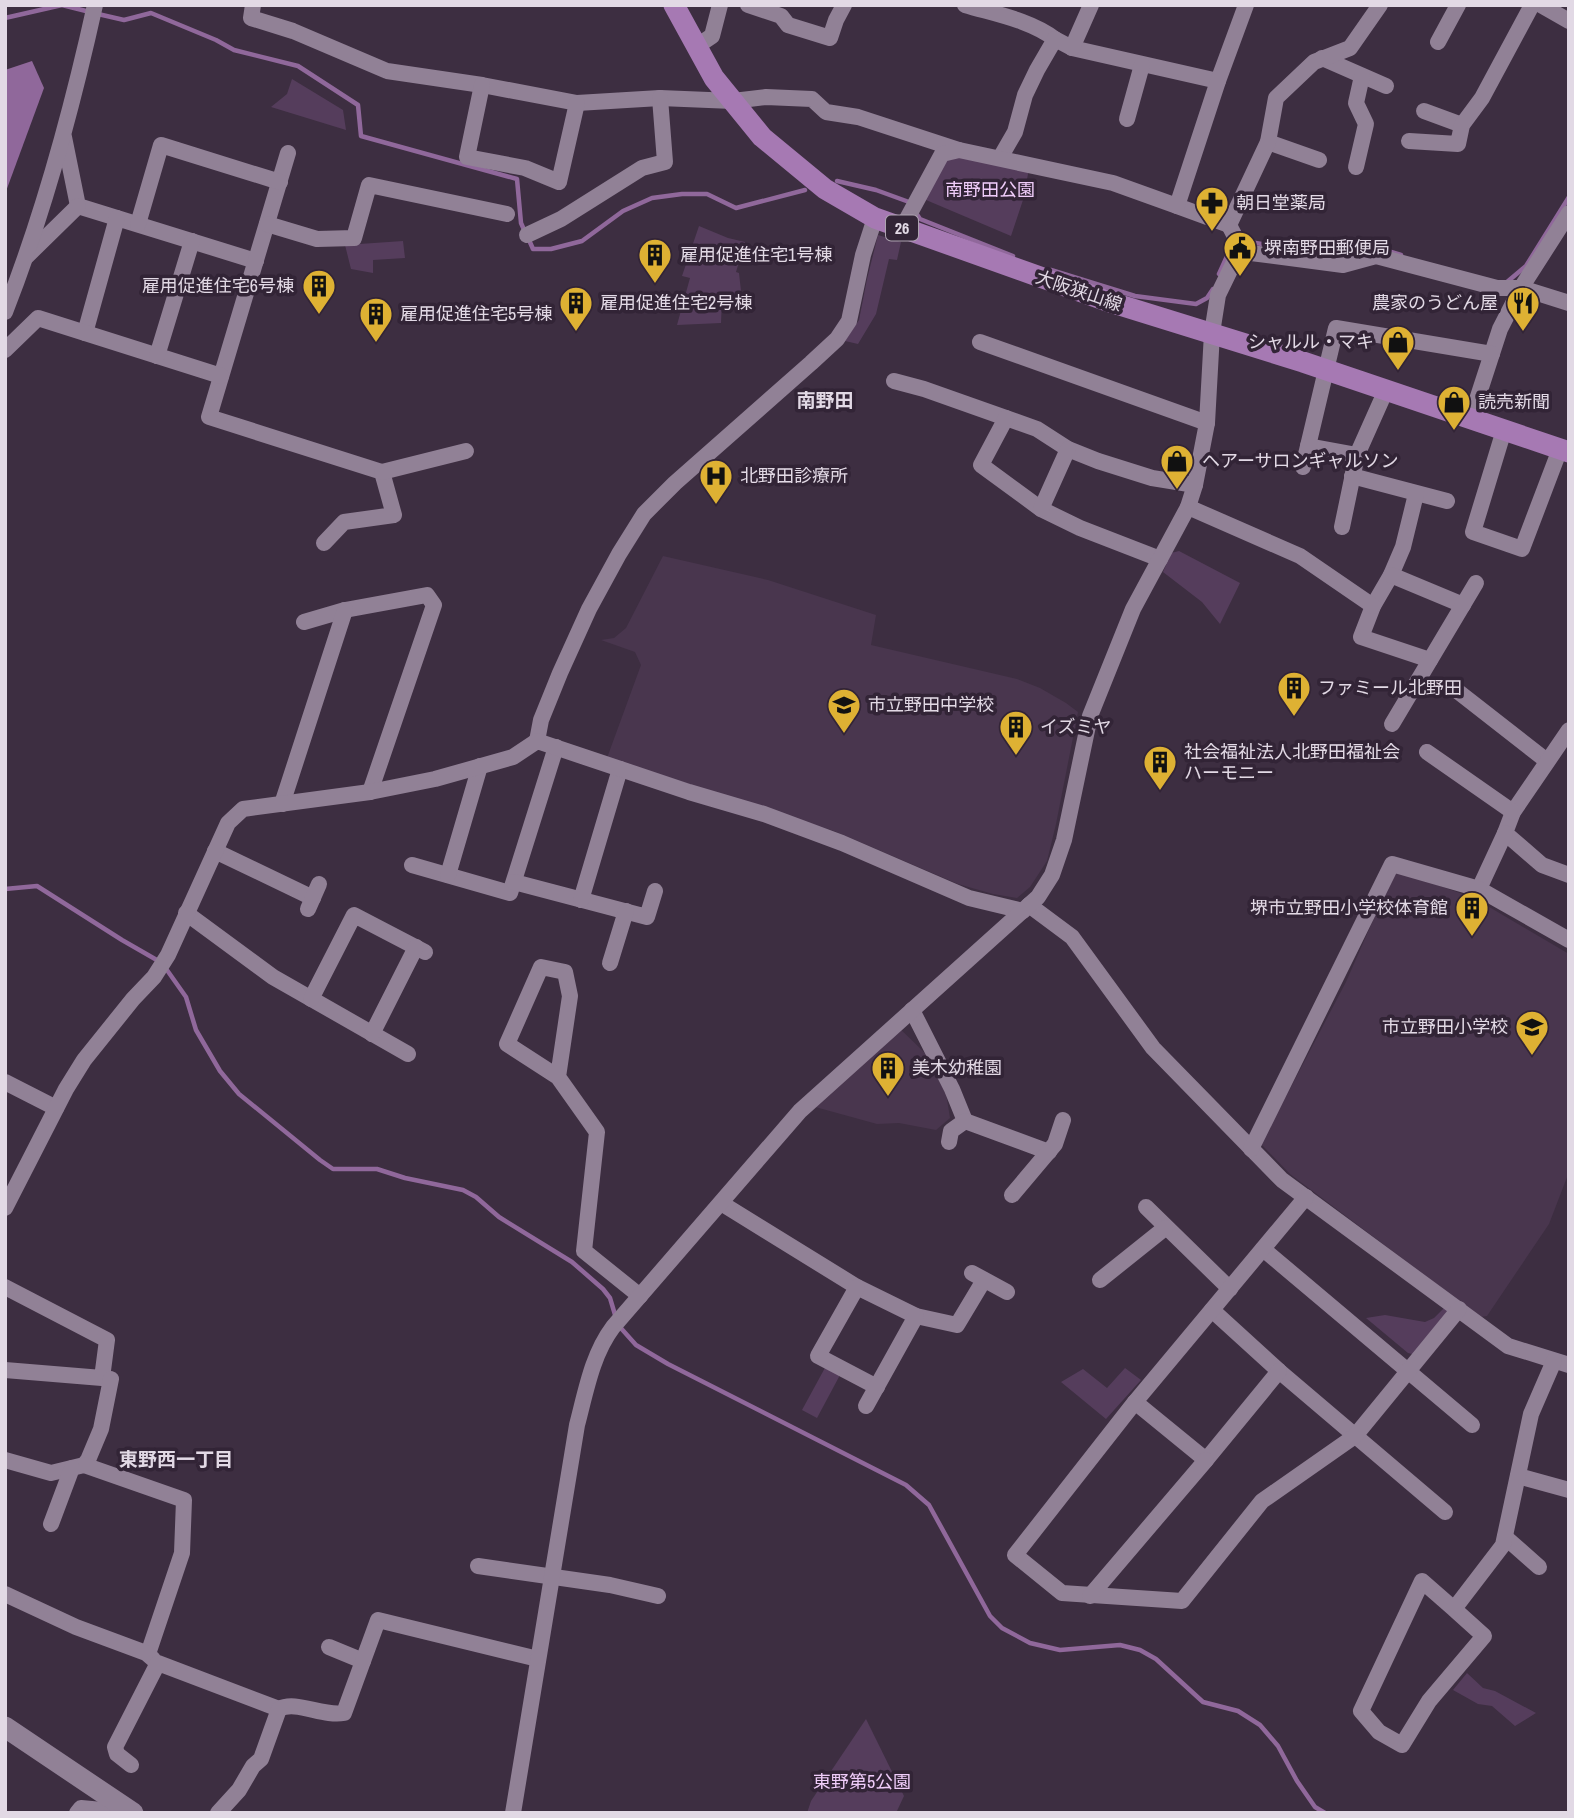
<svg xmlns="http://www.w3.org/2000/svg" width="1574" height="1818" font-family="'Archivo Narrow','Noto Sans JP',sans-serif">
	<rect width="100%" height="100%" fill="#3d2e41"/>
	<g fill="#49364e">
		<path d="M 663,556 L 768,580 L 876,615 L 871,645 L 1017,679 L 1040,688 L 1066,703 L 1078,712 L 1056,824 L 1047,861 L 1030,887 L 1017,898 L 993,894 L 958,884 L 834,831 L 607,758 L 641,665 L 635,652 L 601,640 L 614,638 L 626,628 Z"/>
		<path d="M 1395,870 L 1474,898 L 1569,954 L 1569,1172 L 1549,1224 L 1487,1316 L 1480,1317 L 1290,1174 L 1261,1144 L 1346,982 Z"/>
		<path d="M 896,1025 L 925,1053 L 946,1093 L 950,1118 L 936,1130 L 899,1123 L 877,1124 L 808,1105 Z"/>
	</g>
	<g fill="#553d5c">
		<path d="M 292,79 L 343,110 L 346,130 L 271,107 L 287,94 Z"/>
		<path d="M 942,154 L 1029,169 L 1023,200 L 1011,236 L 919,197 Z"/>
		<path d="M 699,226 L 728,238 L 745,242 L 736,272 L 739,273 L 742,300 L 722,299 L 721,323 L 677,325 L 690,278 L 682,276 Z"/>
		<path d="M 878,235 L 901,242 L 897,260 L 889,259 L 876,314 L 858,344 L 845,341 L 859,320 L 867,279 Z"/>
		<path d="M 403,241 L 405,258 L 373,260 L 373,273 L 351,269 L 345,245 Z"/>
		<path d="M 1179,551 L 1240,583 L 1220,624 L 1202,602 L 1163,572 L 1171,553 Z"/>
		<path d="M 1445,1307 L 1450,1313 L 1416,1355 L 1408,1353 L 1366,1318 L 1385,1315 L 1425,1322 L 1434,1318 Z"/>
		<path d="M 826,1366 L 840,1375 L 817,1418 L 802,1410 Z"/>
		<path d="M 1125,1368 L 1141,1380 L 1106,1419 L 1061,1382 L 1083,1369 L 1107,1388 Z"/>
		<path d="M 1467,1673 L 1483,1688 L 1495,1691 L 1536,1713 L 1515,1726 L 1492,1706 L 1478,1704 L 1453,1690 Z"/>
		<path d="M 866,1719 L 904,1796 L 896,1813 L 807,1813 L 811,1801 Z"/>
	</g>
	<path fill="#90689b" d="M 32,61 L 44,88 L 5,194 L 5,70 Z"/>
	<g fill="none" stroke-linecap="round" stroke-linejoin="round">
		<g stroke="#90689b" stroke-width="4.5">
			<path d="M 98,14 L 124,20 L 151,13 L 216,40 L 234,50 L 298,66 L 358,105 L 361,136 L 517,179 L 521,223 L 525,232"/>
			<path d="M 5,18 L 62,5 L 90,12"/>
			<path d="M 837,181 L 876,190 L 909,202 L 911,206"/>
			<path d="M 916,213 L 920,219 L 1013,256"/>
			<path d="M 529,240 L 533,249 L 551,249 L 582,241 L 623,211 L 652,198 L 682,194 L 707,194 L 736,208 L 805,190"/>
			<path d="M 1335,257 L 1378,248 L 1401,255"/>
			<path d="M 1051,270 L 1135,296 L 1196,304 L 1207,298 L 1213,289"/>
			<path d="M 1219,274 L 1228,254 L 1250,242 L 1319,254"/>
			<path d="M 1507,282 L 1526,266 L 1569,197"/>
			<path d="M 5,889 L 37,886 L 122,940 L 162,963 L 186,997 L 196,1030 L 220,1071 L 239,1094 L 320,1160 L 333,1169 L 377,1169 L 405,1178 L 463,1190 L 476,1197 L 499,1217 L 572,1262 L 603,1289 L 610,1298 L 616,1318"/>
			<path d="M 619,1326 L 636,1345 L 668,1364 L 906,1485 L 929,1505 L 990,1616 L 1002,1628 L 1030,1643 L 1060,1650 L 1120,1645 L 1140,1650 L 1156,1659 L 1203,1702 L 1238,1711 L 1260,1725 L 1278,1746 L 1297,1781 L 1315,1807 L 1325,1813"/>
		</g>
		<g stroke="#918196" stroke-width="16">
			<path d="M 253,5 L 251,18 L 293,31 L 387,71 L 482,85 L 577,103 L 660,98 L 733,101 L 766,97 L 812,99 L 826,112 L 858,117 L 959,150"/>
			<path d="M 748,5 L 781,16 L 788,25 L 830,38 L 836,20 L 844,5"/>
			<path d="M 965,5 C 995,14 1030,20 1055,39"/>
			<path d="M 1541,5 L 1569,21"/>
			<path d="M 1438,42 L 1458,5"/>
			<path d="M 697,46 L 712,36 L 720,5"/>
			<path d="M 1072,48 L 1218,81"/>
			<path d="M 1322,58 L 1386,86"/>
			<path d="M 482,85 L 467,157 L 525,168 L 559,182 L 577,103"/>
			<path d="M 1424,111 L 1462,125"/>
			<path d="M 1127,119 L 1142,65"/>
			<path d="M 64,137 L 78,206 L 256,261"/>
			<path d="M 1409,141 L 1458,144 L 1462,125 L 1482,98 L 1532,5"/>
			<path d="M 1268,142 L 1319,160"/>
			<path d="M 288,153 L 209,417 L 382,472 L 394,515 L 344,522 L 324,543"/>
			<path d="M 1000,158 L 1015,132 L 1025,95 L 1037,70 L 1055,39 L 1072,48 L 1091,5"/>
			<path d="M 1356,167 L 1366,124 L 1356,103 L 1362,76"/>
			<path d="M 1177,206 L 1229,225 L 1268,142 L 1276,98 L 1314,62 L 1350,48 L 1380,5"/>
			<path d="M 138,224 L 161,145 L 280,182"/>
			<path d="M 267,224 L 317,239 L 354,238 L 369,185 L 507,214"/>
			<path d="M 1229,225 L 1245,256"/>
			<path d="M 902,228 L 942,154 L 959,150 L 1113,183 L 1177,206 L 1218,81 L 1246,5"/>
			<path d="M 527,235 L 561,219 L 642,168 L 665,162 L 660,98"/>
			<path d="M 27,256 L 78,206"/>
			<path d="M 5,312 C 44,213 72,109 95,5"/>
			<path d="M 85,333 L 117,218"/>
			<path d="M 980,342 L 1207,423"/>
			<path d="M 5,350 L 38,318 L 221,376"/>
			<path d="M 157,356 L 192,241"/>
			<path d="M 894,381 L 924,389 L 1037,429 L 1068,449 L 1098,461 L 1152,478 L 1195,485"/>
			<path d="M 1006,418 L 981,465 L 1041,509 L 1080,528 L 1160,559"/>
			<path d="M 1471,418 L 1500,329 L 1521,288 L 1569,213"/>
			<path d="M 1504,430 L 1473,532 L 1522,549 L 1560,449"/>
			<path d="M 1308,446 L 1357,455"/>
			<path d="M 1303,467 L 1336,328 L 1492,354"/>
			<path d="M 382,472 L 466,451"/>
			<path d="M 1352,476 L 1447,501"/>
			<path d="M 1416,494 L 1403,547 L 1391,575 L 1373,606 L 1361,637 L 1430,660"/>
			<path d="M 1188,507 L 1300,556 L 1373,606"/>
			<path d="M 1041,509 L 1068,449"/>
			<path d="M 1342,527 L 1357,455 L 1386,390"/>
			<path d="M 1391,575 L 1463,605"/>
			<path d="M 304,622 L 345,610 L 427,595 L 434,605 L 370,792"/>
			<path d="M 1456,690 L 1547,761"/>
			<path d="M 1392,724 L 1476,583"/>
			<path d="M 1569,730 L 1513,812 L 1505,833 L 1542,865 L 1569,875"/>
			<path d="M 537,741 L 541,720 L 560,673 L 589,609 L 619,554 L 644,514 L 675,483 L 811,363 L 837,339 L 849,321 L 863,255 L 875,218"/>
			<path d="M 1427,752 L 1513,812"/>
			<path d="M 282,804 L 345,610"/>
			<path d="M 1505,833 L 1479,889 L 1569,940"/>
			<path d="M 215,851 L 313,898"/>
			<path d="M 412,865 L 510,893 L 556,747"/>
			<path d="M 448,875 L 480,766"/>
			<path d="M 514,882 L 647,917 L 655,891"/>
			<path d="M 581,900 L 620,769"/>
			<path d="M 1029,905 L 1072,937 L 1153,1048 L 1282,1180 L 1508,1346 L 1569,1365"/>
			<path d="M 308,909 L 319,884"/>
			<path d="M 186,913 L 273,977 L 408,1054"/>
			<path d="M 610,963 L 626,911"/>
			<path d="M 311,999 L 354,915 L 425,952"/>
			<path d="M 912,1010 L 952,1089 L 965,1121"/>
			<path d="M 372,1034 L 416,947"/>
			<path d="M 558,1077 L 570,996 L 565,972 L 541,967 L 507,1044 L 558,1077 L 597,1132 L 584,1251 L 640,1296"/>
			<path d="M 5,1082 L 56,1108"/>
			<path d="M 949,1142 L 951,1131 L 965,1121 L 1049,1152"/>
			<path d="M 1251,1149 L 1392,864 L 1479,889"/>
			<path d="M 1012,1195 L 1055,1144 L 1063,1120"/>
			<path d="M 721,1203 L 857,1287 L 916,1316 L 957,1325 L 984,1280"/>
			<path d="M 1146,1207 L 1230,1289"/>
			<path d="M 5,1208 L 66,1089 L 84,1060 L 133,999 L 154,977 L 168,955 L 228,823 L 243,809 L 370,792 L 435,779 L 513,757 L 537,741 L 689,792 L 764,814 L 842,843 L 969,898 L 1023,911"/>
			<path d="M 1263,1249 L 1472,1425"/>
			<path d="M 972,1273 L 1007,1292"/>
			<path d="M 1100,1280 L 1165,1228"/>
			<path d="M 5,1287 L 107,1340 L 102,1378 L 5,1370"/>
			<path d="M 857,1287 L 818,1356 L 877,1387"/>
			<path d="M 1212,1310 L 1279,1371 L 1445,1512"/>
			<path d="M 1279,1371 L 1206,1460 L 1135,1402 L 1306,1197"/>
			<path d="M 1135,1402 L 1015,1555 L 1062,1593 L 1182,1601 L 1262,1501 L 1355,1436 L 1459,1309"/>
			<path d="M 866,1406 L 916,1316"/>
			<path d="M 5,1460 L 51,1473 L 84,1465 L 88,1460 L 101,1429 L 111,1379"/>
			<path d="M 84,1465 L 184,1500 L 182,1553 L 148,1654"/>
			<path d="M 1518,1476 L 1569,1490"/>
			<path d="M 51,1524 L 72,1468"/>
			<path d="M 1505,1537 L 1539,1567"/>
			<path d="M 478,1566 L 610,1585 L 658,1596"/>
			<path d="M 5,1594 L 76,1627 L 146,1653 L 153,1659"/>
			<path d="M 1090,1596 L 1206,1460"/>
			<path d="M 1454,1609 L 1484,1636 L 1429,1701 L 1402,1745 L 1379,1732 L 1361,1711 L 1422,1581 L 1454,1609 L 1503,1545 L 1531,1414 L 1554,1361"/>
			<path d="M 329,1647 L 363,1661"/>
			<path d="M 131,1765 L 117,1754 L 115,1747 L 158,1663 L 279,1709"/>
			<path d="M 77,1813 L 81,1808 L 102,1810 L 113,1799"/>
			<path d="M 218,1813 L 239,1790 L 253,1766 L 261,1759 L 279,1709 C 296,1700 323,1717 344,1713 L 378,1620 L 538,1659"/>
			<path d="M 513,1813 L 577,1425 C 586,1391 592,1355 613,1327 L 800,1111 L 1038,897 L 1052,875 L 1064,840 L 1090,716 L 1133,609 L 1188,507 L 1195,485 L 1207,423 L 1212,333 L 1218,295 L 1235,260 L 1251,253 L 1343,265 L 1376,256 L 1497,288 L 1521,288 L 1569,303"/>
		</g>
		<path stroke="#918196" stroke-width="21" d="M 5,1727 L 133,1813"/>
		<path stroke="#a679b3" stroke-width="21" d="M 674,5 L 714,78 L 762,137 L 825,189 L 875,218 L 1110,302 L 1303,362 L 1569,452"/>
	</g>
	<defs>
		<symbol id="pharmacy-pin" viewBox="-11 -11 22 30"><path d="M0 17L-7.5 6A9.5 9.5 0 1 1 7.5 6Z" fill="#deb133" stroke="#322436"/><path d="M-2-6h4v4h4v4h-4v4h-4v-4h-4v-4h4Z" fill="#111"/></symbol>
		<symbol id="civic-pin" viewBox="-11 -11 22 30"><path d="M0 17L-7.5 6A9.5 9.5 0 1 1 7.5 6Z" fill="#deb133" stroke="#322436"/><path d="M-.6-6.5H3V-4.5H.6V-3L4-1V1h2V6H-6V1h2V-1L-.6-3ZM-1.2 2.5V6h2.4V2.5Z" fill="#111"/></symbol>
		<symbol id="building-pin" viewBox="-11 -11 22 30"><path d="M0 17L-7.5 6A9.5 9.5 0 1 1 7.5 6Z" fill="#deb133" stroke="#322436"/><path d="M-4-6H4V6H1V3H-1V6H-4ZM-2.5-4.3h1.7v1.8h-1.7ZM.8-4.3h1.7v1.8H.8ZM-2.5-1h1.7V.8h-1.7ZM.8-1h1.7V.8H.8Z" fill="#111"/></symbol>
		<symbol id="restaurant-pin" viewBox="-11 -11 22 30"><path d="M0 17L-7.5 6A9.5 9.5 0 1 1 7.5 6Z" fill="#deb133" stroke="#322436"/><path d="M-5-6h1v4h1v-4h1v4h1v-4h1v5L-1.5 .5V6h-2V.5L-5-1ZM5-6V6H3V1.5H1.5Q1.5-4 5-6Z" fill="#111"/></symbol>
		<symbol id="shop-pin" viewBox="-11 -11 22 30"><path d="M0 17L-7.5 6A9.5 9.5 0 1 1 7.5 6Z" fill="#deb133" stroke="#322436"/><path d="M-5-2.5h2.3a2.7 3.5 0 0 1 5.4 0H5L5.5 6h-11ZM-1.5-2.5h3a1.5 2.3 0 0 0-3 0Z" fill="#111"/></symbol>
		<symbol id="hospital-pin" viewBox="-11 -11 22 30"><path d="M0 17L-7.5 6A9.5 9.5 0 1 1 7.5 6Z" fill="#deb133" stroke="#322436"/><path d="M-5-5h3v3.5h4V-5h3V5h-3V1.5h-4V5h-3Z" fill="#111"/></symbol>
		<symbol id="school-pin" viewBox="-11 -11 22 30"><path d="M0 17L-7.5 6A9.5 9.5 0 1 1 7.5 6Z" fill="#deb133" stroke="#322436"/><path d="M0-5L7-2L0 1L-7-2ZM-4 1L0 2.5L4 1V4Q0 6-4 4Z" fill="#111"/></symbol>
	</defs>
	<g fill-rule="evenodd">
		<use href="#pharmacy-pin" x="1193" y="184" width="38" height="52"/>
		<use href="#civic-pin" x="1221" y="229" width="38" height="52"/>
		<use href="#building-pin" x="636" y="236" width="38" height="52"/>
		<use href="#building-pin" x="300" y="267" width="38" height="52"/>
		<use href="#building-pin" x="557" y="284" width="38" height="52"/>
		<use href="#restaurant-pin" x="1504" y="284" width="38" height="52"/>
		<use href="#building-pin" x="357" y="295" width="38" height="52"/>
		<use href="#shop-pin" x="1379" y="323" width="38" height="52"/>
		<use href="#shop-pin" x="1435" y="383" width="38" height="52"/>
		<use href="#shop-pin" x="1158" y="442" width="38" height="52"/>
		<use href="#hospital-pin" x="697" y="457" width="38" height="52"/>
		<use href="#building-pin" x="1275" y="669" width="38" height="52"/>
		<use href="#school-pin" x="825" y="686" width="38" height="52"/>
		<use href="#building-pin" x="997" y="708" width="38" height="52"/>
		<use href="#building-pin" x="1141" y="743" width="38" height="52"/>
		<use href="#building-pin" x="1453" y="889" width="38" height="52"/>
		<use href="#school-pin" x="1513" y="1008" width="38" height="52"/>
		<use href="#building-pin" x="869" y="1049" width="38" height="52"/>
	</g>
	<g text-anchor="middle" stroke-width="7" stroke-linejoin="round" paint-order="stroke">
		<rect fill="#322436" stroke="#ada3b0" stroke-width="2" x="886" y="215.5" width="32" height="25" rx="5"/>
		<g font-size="16" font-weight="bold" fill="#e2d9e5">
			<text x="902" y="234">26</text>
		</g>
		<g font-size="18" fill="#efccf9" stroke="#322436">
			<text x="990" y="196">南野田公園</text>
			<text x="862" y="1788">東野第5公園</text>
		</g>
		<g font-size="18" fill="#e2d9e5" stroke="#322436" text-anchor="start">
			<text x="1236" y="209">朝日堂薬局</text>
			<text x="1264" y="254">堺南野田郵便局</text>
			<text x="680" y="261">雇用促進住宅1号棟</text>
			<text x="294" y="292" text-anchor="end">雇用促進住宅6号棟</text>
			<text x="600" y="309">雇用促進住宅2号棟</text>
			<text x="1498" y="309" text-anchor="end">農家のうどん屋</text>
			<text x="400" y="320">雇用促進住宅5号棟</text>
			<text x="1374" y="348" text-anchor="end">シャルル・マキ</text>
			<text x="1478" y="408">読売新聞</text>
			<text x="1202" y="467">ヘアーサロンギャルソン</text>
			<text x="740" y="482">北野田診療所</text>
			<text x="1318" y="694">ファミール北野田</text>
			<text x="868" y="711">市立野田中学校</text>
			<text x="1040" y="733">イズミヤ</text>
			<text x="1184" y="758">社会福祉法人北野田福祉会<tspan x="1184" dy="21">ハーモニー</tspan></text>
			<text x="1448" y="914" text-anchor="end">堺市立野田小学校体育館</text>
			<text x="1508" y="1033" text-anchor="end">市立野田小学校</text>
			<text x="912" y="1074">美木幼稚園</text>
		</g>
		<g font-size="18" fill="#e2d9e5" stroke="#322436">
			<text transform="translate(1079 291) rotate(19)" y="6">大阪狭山線</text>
		</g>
		<g font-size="19" font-weight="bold" fill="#e2d9e5" stroke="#322436">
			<text x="825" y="407">南野田</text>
			<text x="176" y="1466">東野西一丁目</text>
		</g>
	</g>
	<rect width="1574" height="1818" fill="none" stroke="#e2d9e5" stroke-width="14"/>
</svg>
